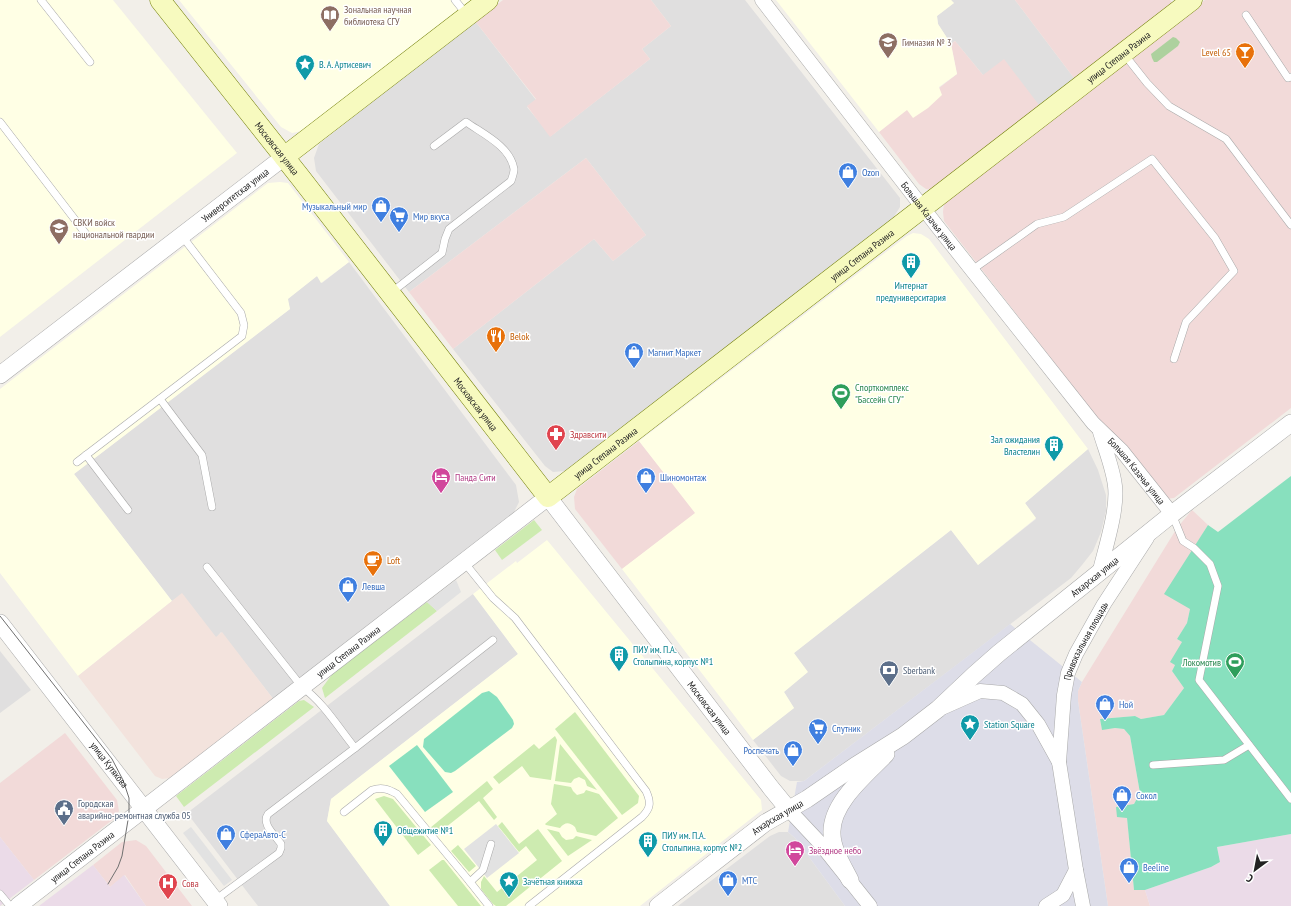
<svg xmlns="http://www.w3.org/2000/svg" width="1291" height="906" font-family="'PT Sans Narrow',sans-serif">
	<rect width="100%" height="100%" fill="#f2efe9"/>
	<g fill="#e0dfdf">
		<path d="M 651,0 L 745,0 L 900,198 L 900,207 L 893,218 L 565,471 L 553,472 L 545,466 L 453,349 L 594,239 L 613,261 L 646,235 L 586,158 L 409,292 L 316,171 L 314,158 L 319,144 L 475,21 L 536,100 L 527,107 L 551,136 L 650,59 L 642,49 L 671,26 Z"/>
		<path d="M 951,0 L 1015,0 L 1077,82 L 1042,109 L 983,75 L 955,41 L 951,44 L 938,24 L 937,16 L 954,3 Z"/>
		<path d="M 349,262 L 516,485 L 519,502 L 512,516 L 274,700 L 221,632 L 216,638 L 182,594 L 172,601 L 74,474 L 290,309 L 287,299 L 317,276 L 322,283 Z"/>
		<path d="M 1088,449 L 1098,470 L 1106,495 L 1106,511 L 1101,532 L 1093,551 L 1082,565 L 1071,578 L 804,781 L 790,781 L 781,776 L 753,740 L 794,708 L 784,692 L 794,653 L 951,530 L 978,565 L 1036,519 L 1025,503 Z"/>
		<path d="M 473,594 L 518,654 L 331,799 L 327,821 L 390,906 L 258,906 L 187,813 Z"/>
		<path d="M 0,651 L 31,690 L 0,713 Z"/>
		<path d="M 779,832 L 788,832 L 795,838 L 845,906 L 678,906 L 770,836 Z"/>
	</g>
	<g fill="#f2dad9">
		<path d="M 503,0 L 651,0 L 671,26 L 642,49 L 650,59 L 550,137 L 527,106 L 536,99 L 475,21 Z"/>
		<path d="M 1015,0 L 1170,0 L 1174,5 L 1077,82 Z"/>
		<path d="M 1205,0 L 1291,0 L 1291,408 L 1174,498 L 1165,499 L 1159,497 L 944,221 L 943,212 L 944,203 L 951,194 Z"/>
		<path d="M 955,41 L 983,75 L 1004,59 L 1042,109 L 933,190 L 926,189 L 919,184 L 879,132 L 907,109 L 913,117 L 939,88 L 957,74 L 951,44 Z"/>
		<path d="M 586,158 L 646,235 L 613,261 L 594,239 L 453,349 L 409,292 Z"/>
		<path d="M 639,441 L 696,513 L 622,569 L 575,509 L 574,497 L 577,489 Z"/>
		<path d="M 1192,510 L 1208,525 L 1194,548 L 1190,609 L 1187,623 L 1177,639 L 1182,642 L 1175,665 L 1172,671 L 1184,688 L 1164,715 L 1141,719 L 1135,716 L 1100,719 L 1102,729 L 1115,728 L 1124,729 L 1130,736 L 1140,793 L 1134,804 L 1127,806 L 1117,817 L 1127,817 L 1134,890 L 1145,890 L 1150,906 L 1108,906 L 1078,701 L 1078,691 L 1082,682 L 1177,528 Z"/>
		<path d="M 65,733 L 117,800 L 119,811 L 115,818 L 34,880 L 0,837 L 0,783 Z"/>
		<path d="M 136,840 L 146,846 L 192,906 L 146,906 L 125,875 L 110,887 L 93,865 L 122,842 Z"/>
	</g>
	<g fill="#ebdbe8">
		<path d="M 1291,834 L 1291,906 L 1150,906 L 1145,890 L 1211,867 L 1220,862 L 1217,847 Z"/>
		<path d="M 0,837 L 34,880 L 0,906 Z"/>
		<path d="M 93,865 L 110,887 L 124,875 L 146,906 L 39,906 Z"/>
	</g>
	<g fill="#ffffe5">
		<path d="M 0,0 L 113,0 L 237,153 L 0,337 Z"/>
		<path d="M 179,0 L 472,0 L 302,131 L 292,133 L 281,127 Z"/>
		<path d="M 776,0 L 951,0 L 954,3 L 937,16 L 938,24 L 951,44 L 957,74 L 939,87 L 942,95 L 928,108 L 913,118 L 907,110 L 879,132 Z"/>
		<path d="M 280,182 L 288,183 L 349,262 L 321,283 L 317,276 L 288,299 L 290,309 L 74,474 L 172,601 L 78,676 L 0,573 L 0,389 L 268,183 Z"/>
		<path d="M 913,233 L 921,234 L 929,239 L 1088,449 L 1025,503 L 1036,518 L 978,565 L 951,530 L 794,653 L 808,672 L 784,692 L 794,708 L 753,740 L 622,569 L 695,513 L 639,441 L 907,236 Z"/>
		<path d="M 547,540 L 761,800 L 762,810 L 640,906 L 390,906 L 327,821 L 331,799 L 518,654 L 473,594 L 516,561 L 517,563 Z"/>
	</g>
	<path fill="#f3e3dd" d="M 182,593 L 216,637 L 222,632 L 274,700 L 170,778 L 162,779 L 155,776 L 78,676 Z"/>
	<g fill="#cdebb0">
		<path d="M 534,520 L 542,530 L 502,560 L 495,550 Z"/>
		<path d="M 427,602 L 437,611 L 325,698 L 322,688 L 333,673 Z"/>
		<path d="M 304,700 L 314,707 L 184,807 L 176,796 L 299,701 Z"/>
		<path d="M 575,712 L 639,796 L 638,803 L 622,815 L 555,729 Z"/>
		<path d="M 555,736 L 557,740 L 551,780 L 530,777 L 522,766 L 499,784 L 493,777 L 534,744 L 539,749 Z"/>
		<path d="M 560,744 L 597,790 L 587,786 L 585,780 L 579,777 L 574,779 L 571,783 L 555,781 Z"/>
		<path d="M 487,781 L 493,789 L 483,798 L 497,817 L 494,820 L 479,801 L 436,835 L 430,828 Z"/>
		<path d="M 554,784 L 571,787 L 573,791 L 577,795 L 584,793 L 586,790 L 599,794 L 618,818 L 596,836 L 577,832 L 575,827 C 569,822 565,822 560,828 L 546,825 L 545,824 L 557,814 L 551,804 Z"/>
		<path d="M 384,796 L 393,799 L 431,845 L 418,855 L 375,799 Z"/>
		<path d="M 502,822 L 519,844 L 538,829 L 562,861 L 506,906 L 496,906 L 493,904 L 481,889 L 481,882 L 484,876 L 497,892 L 537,860 L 526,846 L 519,852 L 498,826 Z"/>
		<path d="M 547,829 L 559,832 L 562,837 L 566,840 L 573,839 L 576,836 L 592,840 L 568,856 Z"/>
		<path d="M 458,845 L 476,866 L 469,872 L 451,851 Z"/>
		<path d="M 442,860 L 444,860 L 481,906 L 458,906 L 429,870 Z"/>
	</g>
	<path fill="#add19e" d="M 1173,37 L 1176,38 L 1180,42 L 1178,46 L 1157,62 L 1154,62 L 1152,58 L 1151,54 Z"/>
	<g fill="#88e0be">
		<path d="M 1291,476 L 1291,834 L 1217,847 L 1220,862 L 1211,867 L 1145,890 L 1134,890 L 1127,818 L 1117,817 L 1116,807 L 1134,804 L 1140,793 L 1130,736 L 1124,729 L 1115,728 L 1102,730 L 1100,719 L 1135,716 L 1141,719 L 1164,715 L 1184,688 L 1172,671 L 1175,665 L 1170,662 L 1182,642 L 1177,639 L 1187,623 L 1190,609 L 1164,594 L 1208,525 L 1218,532 Z"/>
		<path d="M 489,691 L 497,697 L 513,720 L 514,724 L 512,728 L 455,771 L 451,773 L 445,772 L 423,747 L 424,739 L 482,693 Z"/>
		<path d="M 417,745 L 453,792 L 425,812 L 389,766 Z"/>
	</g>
	<g fill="#e2e2e2">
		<path d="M 456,580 L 461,592 L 437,611 L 427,602 Z"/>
		<path d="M 496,824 L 519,853 L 487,878 L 464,849 Z"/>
		<path d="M 191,827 L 232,880 L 224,886 L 183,833 Z"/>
	</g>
	<path fill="#dddde8" d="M 1010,624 L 1082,682 L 1078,691 L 1078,701 L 1108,906 L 845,906 L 795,838 L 788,832 L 797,782 L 804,781 Z"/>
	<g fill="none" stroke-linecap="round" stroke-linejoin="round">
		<defs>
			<g id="service">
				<path d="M 41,0 L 90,62"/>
				<path d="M 455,0 L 467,15"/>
				<path d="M 1246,15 L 1288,78 L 1291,77"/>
				<path d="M 1124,54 L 1147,83 L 1169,106 L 1226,139 L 1291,225"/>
				<path d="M 0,122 L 86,234"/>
				<path d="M 972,270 L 1037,224 L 1064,217 L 1152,159 L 1215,238 L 1234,271 L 1186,322 L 1174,359"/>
				<path d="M 392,292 L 442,253 L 445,239 L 449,229 L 511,181 C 512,178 514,173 514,169 C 510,146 483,134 466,122 L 434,146"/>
				<path d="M 160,399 L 202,455 L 212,507"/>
				<path d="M 86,455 L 128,510"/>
				<path d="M 77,462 L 242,336 L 244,325 L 241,313 L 182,236"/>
				<path d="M 1172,514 L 1183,541 L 1194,548 L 1210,564 L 1218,586 L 1199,680 L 1291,799"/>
				<path d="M 464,562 L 493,598 L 515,618 L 646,791 C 651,802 651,808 642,817 L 529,906"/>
				<path d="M 207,567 L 302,687 C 324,703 338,727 355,748 L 493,640"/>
				<path d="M 1153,765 L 1224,760 L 1249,745"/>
				<path d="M 344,812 L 372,790 C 382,787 388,789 397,794 L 470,882 L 489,906"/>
				<path d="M 470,882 L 483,870 L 491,844"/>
				<path d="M 0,894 L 10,906"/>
				<path d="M 215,900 L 279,853 L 281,848 L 281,844 C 275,835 261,824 268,814 L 355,748"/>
			</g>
			<g id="minor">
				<path id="s1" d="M 762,0 L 937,226 L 1093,423 L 1122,451 L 1172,514"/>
				<path d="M 1099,574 C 1105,549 1118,510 1115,486 C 1113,468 1105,449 1100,432"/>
				<path d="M 944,707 L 980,691 L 1003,693 L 1022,704 L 1038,724 L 1059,762"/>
				<path d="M 789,810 L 819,842 L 870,906"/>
				<path d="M 1046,906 L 1063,895 L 1076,870"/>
				<path id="s2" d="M 1083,906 L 1076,870 L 1059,762 L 1064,695 L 1068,673 L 1076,654 L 1104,604 L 1147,538"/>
			</g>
			<g id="tertiary">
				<path id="s3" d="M 0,375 L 284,157"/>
				<path id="s4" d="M 0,623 L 219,906"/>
				<path d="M 850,880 C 843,866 832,849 832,834 C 830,803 867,774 886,754"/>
				<path id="s5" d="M 18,906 L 548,497 L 771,788 L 789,810"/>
				<path id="s6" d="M 658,906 L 765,823 L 807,799 L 855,766 L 903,736 L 938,709 L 974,675 L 999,653 L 1172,514 L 1291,423"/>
			</g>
			<g id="secondary">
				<path id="s7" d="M 160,0 L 300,177 L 548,497 L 1192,0"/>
				<path d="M 284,157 L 488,0"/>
			</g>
		</defs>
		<use href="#service" stroke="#a9a9a9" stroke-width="8"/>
		<use href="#minor" stroke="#a9a9a9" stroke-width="15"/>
		<use href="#tertiary" stroke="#a9a9a9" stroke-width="18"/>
		<use href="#secondary" stroke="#707d05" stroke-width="21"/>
		<use href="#service" stroke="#fff" stroke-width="7"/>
		<use href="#minor" stroke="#fff" stroke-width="14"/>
		<use href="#tertiary" stroke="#fff" stroke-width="17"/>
		<use href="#secondary" stroke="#f7fabf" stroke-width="20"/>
		<path stroke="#707070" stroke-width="1" d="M 0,616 L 112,759 L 123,780 L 129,798 L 129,814 L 122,856 L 118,867 L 108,884"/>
	</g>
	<defs>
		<symbol id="library-pin" viewBox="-11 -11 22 30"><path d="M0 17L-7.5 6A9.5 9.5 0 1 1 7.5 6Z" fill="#8d6e63" stroke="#fff"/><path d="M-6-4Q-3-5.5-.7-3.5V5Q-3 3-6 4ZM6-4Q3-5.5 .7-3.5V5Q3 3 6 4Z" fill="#fff"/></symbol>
		<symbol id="school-pin" viewBox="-11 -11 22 30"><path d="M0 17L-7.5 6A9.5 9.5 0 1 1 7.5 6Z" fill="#8d6e63" stroke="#fff"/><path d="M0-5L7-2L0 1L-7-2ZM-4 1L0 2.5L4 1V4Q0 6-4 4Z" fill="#fff"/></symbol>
		<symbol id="bar-pin" viewBox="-11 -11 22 30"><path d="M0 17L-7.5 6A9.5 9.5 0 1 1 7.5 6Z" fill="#e8710a" stroke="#fff"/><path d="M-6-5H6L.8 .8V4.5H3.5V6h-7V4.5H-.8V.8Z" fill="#fff"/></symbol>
		<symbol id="sight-pin" viewBox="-11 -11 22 30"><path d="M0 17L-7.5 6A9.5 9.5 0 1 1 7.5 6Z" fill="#0f9aa8" stroke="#fff"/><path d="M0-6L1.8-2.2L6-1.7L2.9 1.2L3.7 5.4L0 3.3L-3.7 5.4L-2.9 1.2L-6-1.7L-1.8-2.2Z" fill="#fff"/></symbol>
		<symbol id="shop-pin" viewBox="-11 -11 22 30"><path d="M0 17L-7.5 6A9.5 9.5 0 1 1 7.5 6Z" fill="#3f7fe0" stroke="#fff"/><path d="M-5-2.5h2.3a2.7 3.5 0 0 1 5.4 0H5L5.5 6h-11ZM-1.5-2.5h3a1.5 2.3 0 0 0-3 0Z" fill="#fff"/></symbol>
		<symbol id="supermarket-pin" viewBox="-11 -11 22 30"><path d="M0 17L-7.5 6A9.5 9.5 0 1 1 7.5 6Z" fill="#3f7fe0" stroke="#fff"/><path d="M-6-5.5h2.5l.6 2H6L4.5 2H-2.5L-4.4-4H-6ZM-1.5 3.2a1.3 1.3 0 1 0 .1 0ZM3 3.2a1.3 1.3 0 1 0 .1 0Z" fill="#fff"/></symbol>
		<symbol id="university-pin" viewBox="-11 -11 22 30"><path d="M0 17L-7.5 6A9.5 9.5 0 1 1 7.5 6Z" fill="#8d6e63" stroke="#fff"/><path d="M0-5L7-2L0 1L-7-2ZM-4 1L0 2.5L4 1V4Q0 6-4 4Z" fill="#fff"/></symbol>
		<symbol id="building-pin" viewBox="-11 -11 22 30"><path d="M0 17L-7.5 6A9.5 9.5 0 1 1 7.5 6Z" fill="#0f9aa8" stroke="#fff"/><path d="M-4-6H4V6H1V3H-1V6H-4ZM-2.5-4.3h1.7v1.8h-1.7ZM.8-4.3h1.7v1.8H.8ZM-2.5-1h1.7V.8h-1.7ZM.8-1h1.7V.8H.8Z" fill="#fff"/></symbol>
		<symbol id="restaurant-pin" viewBox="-11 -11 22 30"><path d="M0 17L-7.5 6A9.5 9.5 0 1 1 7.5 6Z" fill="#e8710a" stroke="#fff"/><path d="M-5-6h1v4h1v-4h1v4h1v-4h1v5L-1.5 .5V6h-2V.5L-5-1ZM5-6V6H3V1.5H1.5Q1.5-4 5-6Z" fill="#fff"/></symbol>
		<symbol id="stadium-pin" viewBox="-11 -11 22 30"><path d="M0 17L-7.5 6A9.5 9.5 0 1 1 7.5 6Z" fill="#2e9e5b" stroke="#fff"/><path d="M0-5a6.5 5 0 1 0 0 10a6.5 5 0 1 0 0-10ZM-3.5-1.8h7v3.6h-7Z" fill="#fff"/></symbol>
		<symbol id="pharmacy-pin" viewBox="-11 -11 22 30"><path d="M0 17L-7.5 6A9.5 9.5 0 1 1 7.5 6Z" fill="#e0444e" stroke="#fff"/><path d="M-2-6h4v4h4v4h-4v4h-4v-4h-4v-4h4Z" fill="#fff"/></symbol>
		<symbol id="hotel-pin" viewBox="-11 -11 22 30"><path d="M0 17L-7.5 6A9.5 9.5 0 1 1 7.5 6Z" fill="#d1479c" stroke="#fff"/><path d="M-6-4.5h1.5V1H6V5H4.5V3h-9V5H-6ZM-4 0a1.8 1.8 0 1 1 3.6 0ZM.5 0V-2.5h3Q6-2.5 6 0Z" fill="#fff"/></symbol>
		<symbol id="cafe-pin" viewBox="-11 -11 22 30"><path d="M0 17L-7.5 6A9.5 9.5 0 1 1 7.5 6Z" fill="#e8710a" stroke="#fff"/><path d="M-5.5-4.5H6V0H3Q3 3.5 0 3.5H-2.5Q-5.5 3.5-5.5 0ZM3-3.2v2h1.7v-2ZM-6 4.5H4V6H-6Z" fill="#fff"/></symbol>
		<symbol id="bank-pin" viewBox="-11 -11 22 30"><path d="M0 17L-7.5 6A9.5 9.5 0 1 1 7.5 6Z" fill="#5c6f8a" stroke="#fff"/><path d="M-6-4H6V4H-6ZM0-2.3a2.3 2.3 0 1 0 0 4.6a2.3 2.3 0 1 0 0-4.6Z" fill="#fff"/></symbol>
		<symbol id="civic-pin" viewBox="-11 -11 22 30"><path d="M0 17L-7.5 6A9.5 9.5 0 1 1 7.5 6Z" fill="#5c6f8a" stroke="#fff"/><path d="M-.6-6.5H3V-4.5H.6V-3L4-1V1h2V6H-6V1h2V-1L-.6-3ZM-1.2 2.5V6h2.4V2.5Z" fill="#fff"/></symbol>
		<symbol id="hospital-pin" viewBox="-11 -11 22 30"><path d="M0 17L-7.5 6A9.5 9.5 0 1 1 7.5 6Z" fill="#e0444e" stroke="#fff"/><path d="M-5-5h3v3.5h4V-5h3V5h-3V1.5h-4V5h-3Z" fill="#fff"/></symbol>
	</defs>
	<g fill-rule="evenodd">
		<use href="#library-pin" x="319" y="4" width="22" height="30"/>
		<use href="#school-pin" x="877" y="31" width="22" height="30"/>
		<use href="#bar-pin" x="1234" y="41" width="22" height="30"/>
		<use href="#sight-pin" x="294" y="53" width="22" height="30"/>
		<use href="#shop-pin" x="837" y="161" width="22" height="30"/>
		<use href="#shop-pin" x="370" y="195" width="22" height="30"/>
		<use href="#supermarket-pin" x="388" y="205" width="22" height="30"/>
		<use href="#university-pin" x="48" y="217" width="22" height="30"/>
		<use href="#building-pin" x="900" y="251" width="22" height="30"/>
		<use href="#restaurant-pin" x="485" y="325" width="22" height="30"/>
		<use href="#shop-pin" x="623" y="341" width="22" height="30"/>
		<use href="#stadium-pin" x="830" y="382" width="22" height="30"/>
		<use href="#pharmacy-pin" x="545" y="423" width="22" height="30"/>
		<use href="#building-pin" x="1043" y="434" width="22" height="30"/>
		<use href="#hotel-pin" x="430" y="466" width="22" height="30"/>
		<use href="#shop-pin" x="635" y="466" width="22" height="30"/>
		<use href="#cafe-pin" x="362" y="549" width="22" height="30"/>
		<use href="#shop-pin" x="337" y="575" width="22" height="30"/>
		<use href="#building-pin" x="608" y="644" width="22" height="30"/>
		<use href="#stadium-pin" x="1224" y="651" width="22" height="30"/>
		<use href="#bank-pin" x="878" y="659" width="22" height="30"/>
		<use href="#shop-pin" x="1094" y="693" width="22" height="30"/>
		<use href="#sight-pin" x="959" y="713" width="22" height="30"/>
		<use href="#supermarket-pin" x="807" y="717" width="22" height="30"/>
		<use href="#shop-pin" x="782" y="739" width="22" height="30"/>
		<use href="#shop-pin" x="1111" y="784" width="22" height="30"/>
		<use href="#civic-pin" x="53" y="798" width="22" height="30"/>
		<use href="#building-pin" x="372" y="819" width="22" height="30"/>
		<use href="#shop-pin" x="215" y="823" width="22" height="30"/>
		<use href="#building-pin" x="637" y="830" width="22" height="30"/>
		<use href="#hotel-pin" x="784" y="839" width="22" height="30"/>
		<use href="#shop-pin" x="1118" y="856" width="22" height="30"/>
		<use href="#shop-pin" x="717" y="869" width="22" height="30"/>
		<use href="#sight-pin" x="498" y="870" width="22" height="30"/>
		<use href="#hospital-pin" x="157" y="872" width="22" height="30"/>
	</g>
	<g text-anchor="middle" stroke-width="3" stroke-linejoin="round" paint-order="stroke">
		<g font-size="10" fill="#785e54" stroke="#fff" text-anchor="start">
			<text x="344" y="13">Зональная научная<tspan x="344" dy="12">библиотека СГУ</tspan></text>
			<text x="902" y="46">Гимназия № 3</text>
			<text x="73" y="226">СВКИ войск<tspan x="73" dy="12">национальной гвардии</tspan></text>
		</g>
		<g font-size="10" fill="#c56008" stroke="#fff" text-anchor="start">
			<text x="1231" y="56" text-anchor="end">Level 65</text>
			<text x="510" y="340">Belok</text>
			<text x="387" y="564">Loft</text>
		</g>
		<g font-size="10" fill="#222" stroke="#fff">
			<text dy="4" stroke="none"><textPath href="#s7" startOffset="1351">улица Степана Разина</textPath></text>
			<text dy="4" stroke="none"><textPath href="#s7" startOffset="189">Московская улица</textPath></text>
			<text dy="4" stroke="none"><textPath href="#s3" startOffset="296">Университетская улица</textPath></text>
			<text dy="4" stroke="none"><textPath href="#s1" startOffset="273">Большая Казачья улица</textPath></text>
			<text dy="4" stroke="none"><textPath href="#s7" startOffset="1027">улица Степана Разина</textPath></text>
			<text dy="4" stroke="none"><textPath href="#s7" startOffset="513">Московская улица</textPath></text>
			<text dy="4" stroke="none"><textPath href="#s7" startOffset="703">улица Степана Разина</textPath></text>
			<text dy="4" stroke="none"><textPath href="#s1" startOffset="602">Большая Казачья улица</textPath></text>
			<text dy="4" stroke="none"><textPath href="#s6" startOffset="548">Аткарская улица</textPath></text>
			<text dy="4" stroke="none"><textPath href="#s2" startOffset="272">Привокзальная площадь</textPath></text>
			<text dy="4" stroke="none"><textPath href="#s5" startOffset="417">улица Степана Разина</textPath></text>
			<text dy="4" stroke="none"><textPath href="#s5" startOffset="935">Московская улица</textPath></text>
			<text dy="4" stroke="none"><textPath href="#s4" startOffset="179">улица Кутякова</textPath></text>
			<text dy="4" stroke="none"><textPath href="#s6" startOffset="149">Аткарская улица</textPath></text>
			<text dy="4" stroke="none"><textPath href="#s5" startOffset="81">улица Степана Разина</textPath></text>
		</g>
		<g font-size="10" fill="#0d838f" stroke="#fff" text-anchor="start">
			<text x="319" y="68">В. А. Артисевич</text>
			<text x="911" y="289" text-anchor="middle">Интернат<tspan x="911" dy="12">предуниверситария</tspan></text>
			<text x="1040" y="443" text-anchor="end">Зал ожидания<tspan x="1040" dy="12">Властелин</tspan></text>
			<text x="633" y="653">ПИУ им. П.А.<tspan x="633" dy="12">Столыпина, корпус №1</tspan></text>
			<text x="984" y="728">Station Square</text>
			<text x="397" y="834">Общежитие №1</text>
			<text x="662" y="839">ПИУ им. П.А.<tspan x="662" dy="12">Столыпина, корпус №2</tspan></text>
			<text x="523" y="885">Зачётная книжка</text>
		</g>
		<g font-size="10" fill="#366cbe" stroke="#fff" text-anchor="start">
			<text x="862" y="176">Ozon</text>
			<text x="367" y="210" text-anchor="end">Музыкальный мир</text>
			<text x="413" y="220">Мир вкуса</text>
			<text x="648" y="356">Магнит Маркет</text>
			<text x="660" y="481">Шиномонтаж</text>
			<text x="362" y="590">Левша</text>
			<text x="1119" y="708">Ной</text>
			<text x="832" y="732">Спутник</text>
			<text x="779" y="754" text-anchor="end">Роспечать</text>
			<text x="1136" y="799">Сокол</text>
			<text x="240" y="838">СфераАвто-С</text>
			<text x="1143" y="871">Beeline</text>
			<text x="742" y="884">МТС</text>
		</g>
		<g font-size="10" fill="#27864d" stroke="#fff" text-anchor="start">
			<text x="855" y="391">Спорткомплекс<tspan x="855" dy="12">"Бассейн СГУ"</tspan></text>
			<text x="1221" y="666" text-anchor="end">Локомотив</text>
		</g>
		<g font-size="10" fill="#be3a42" stroke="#fff" text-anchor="start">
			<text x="570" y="438">Здравсити</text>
			<text x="182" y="887">Сова</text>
		</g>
		<g font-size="10" fill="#b23c85" stroke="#fff" text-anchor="start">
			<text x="455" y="481">Панда Сити</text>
			<text x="809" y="854">Звёздное небо</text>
		</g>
		<g font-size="10" fill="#4e5e75" stroke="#fff" text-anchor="start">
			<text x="903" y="674">Sberbank</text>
			<text x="78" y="807">Городская<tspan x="78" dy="12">аварийно-ремонтная служба 05</tspan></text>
		</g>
	</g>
	<g transform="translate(1255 870) rotate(212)" stroke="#ffffff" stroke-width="3" paint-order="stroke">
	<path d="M0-3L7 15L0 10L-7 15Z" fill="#222222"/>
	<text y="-6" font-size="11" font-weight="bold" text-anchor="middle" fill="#222222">С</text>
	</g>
</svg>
